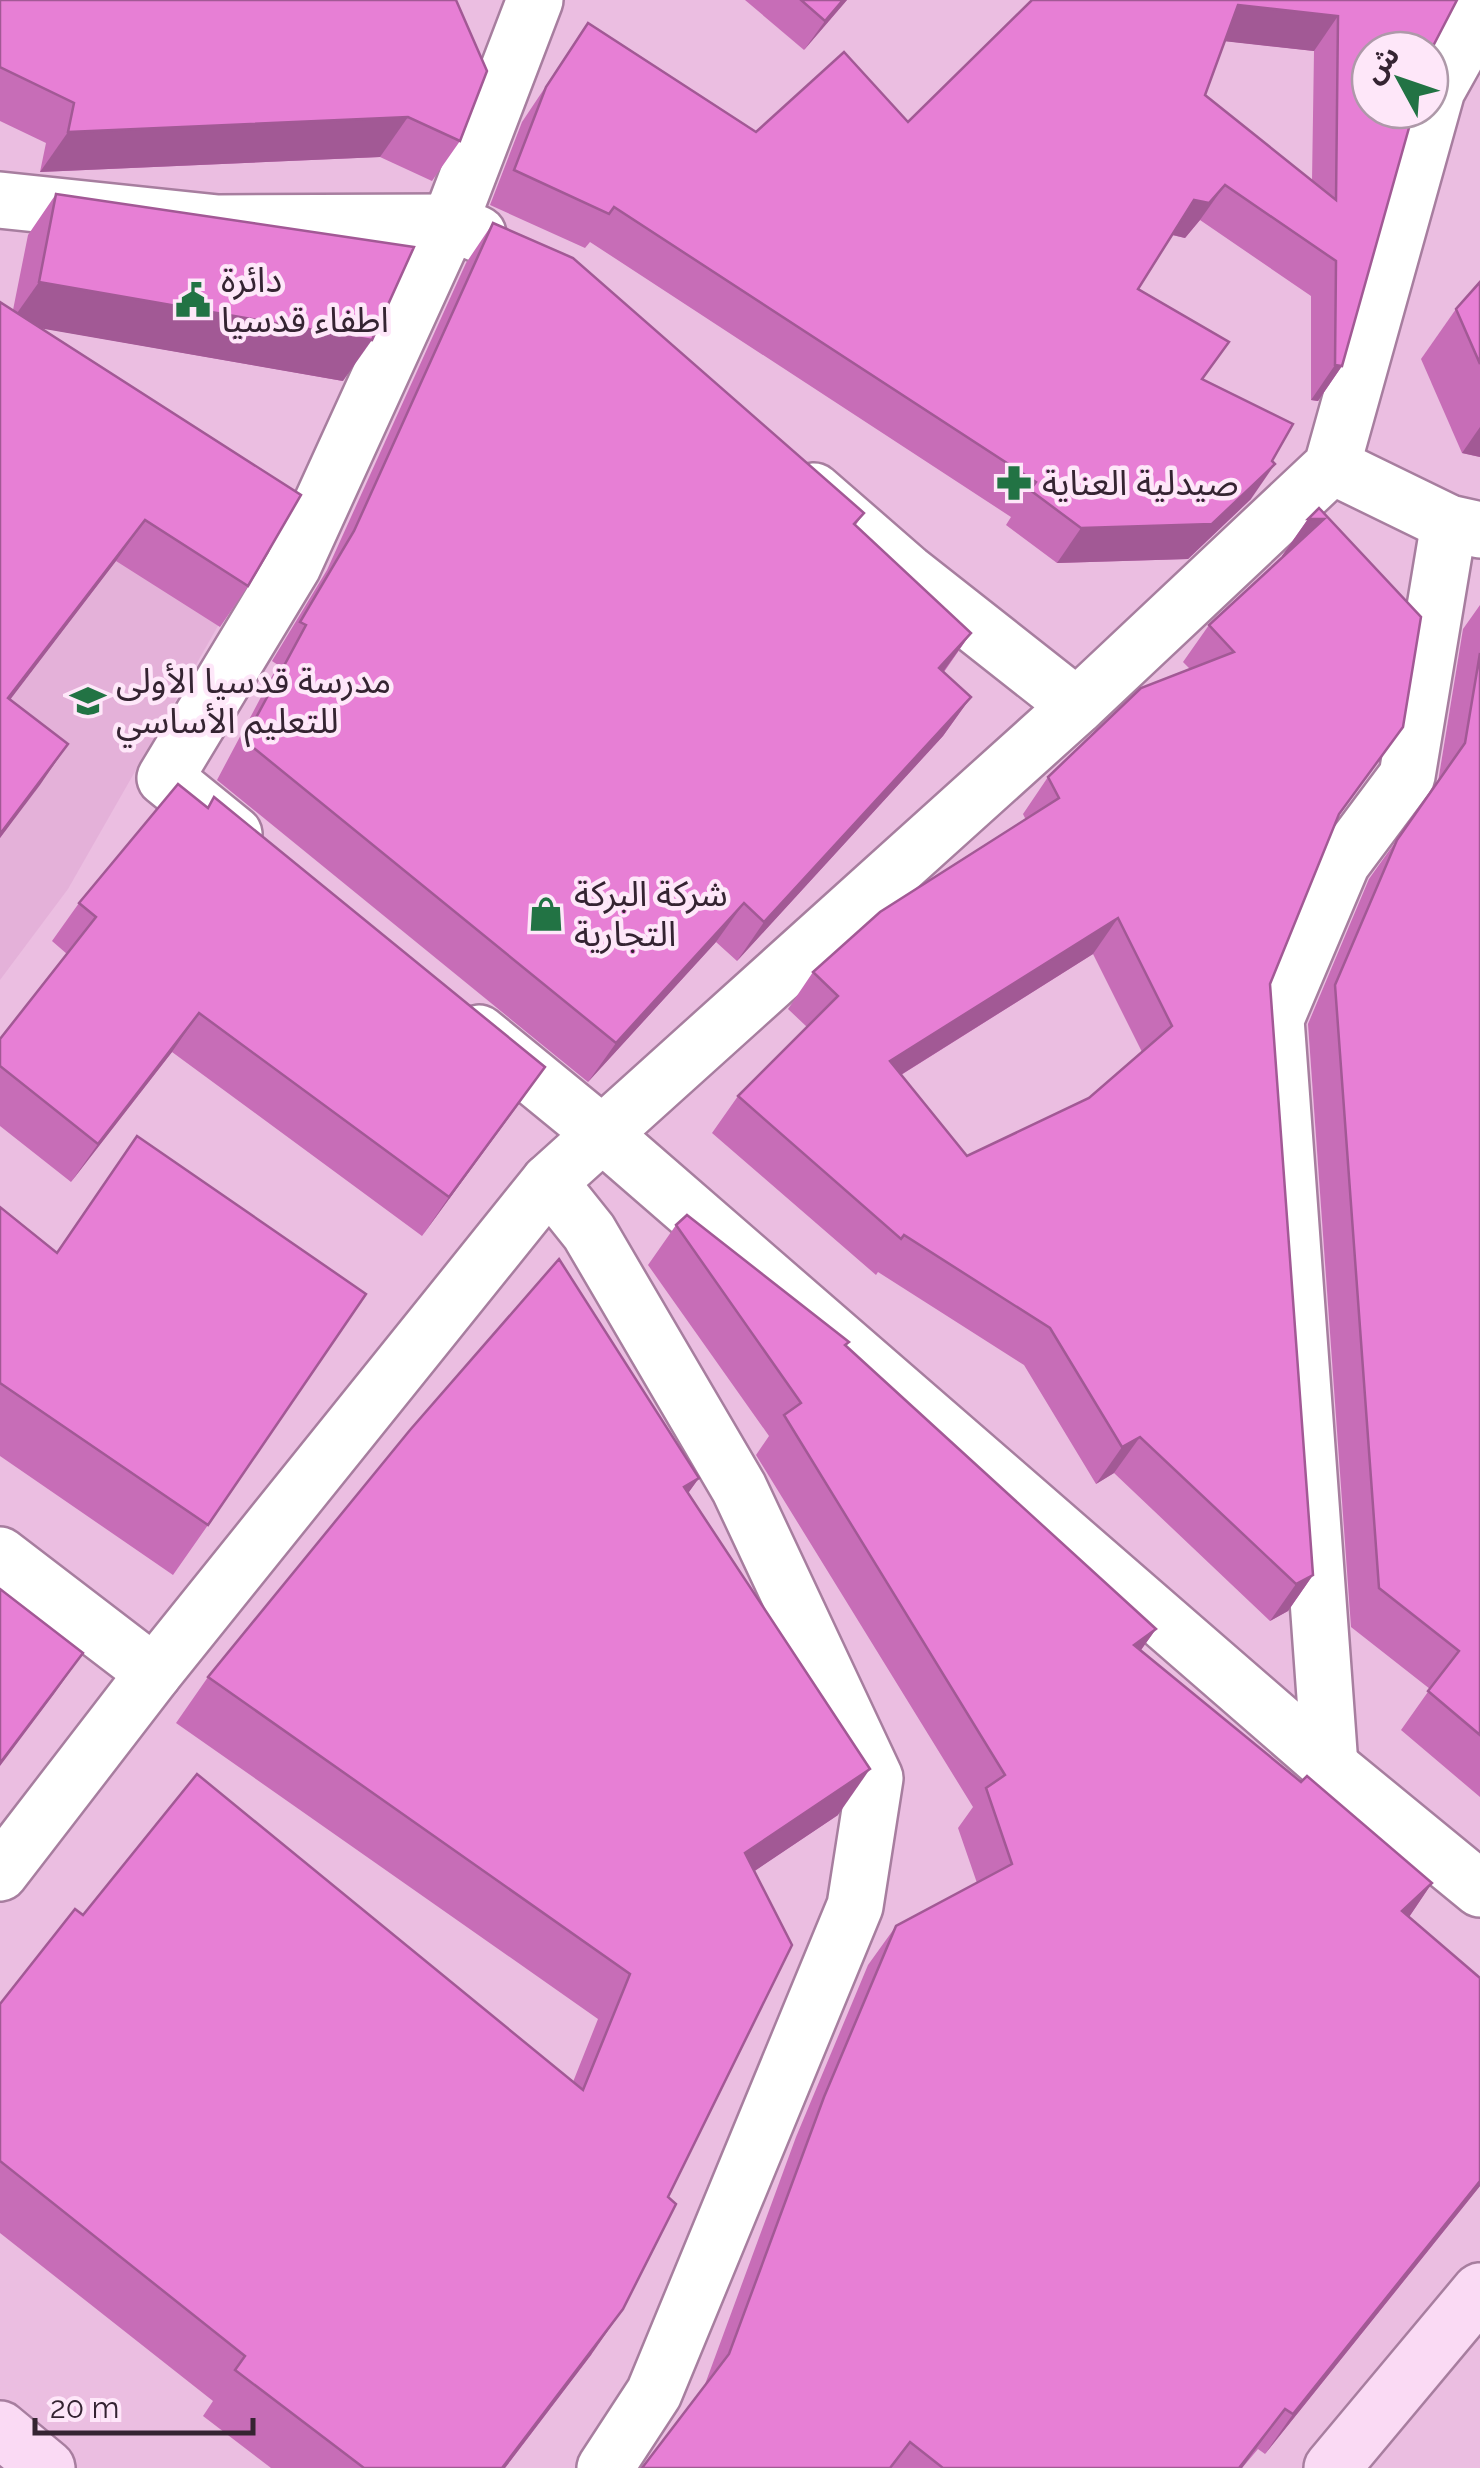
<svg xmlns="http://www.w3.org/2000/svg" width="1480" height="2468" font-family="Raleway,'Noto Sans Arabic',sans-serif">
	<rect width="100%" height="100%" fill="#ebbee1"/>
	<path fill="#e4b1d9" d="M 0,340 L 283,512 L 68,889 L 0,980 Z"/>
	<g fill="none" stroke-linecap="round" stroke-linejoin="round">
		<defs>
			<g id="minor">
				<path d="M 0,200 L 218,223 L 450,222 L 478,234"/>
				<path d="M 1332,466 L 1449,523 L 1480,530"/>
				<path d="M 814,491 L 907,572 L 1077,706"/>
				<path d="M 234,834 L 165,778 L 293,566 L 450,222 L 535,0"/>
				<path d="M 479,1033 L 600,1132 L 1330,1766 L 1480,1889"/>
				<path d="M 549,1182 L 589,1232 L 739,1488 L 875,1778 L 855,1906 L 654,2393 L 605,2468"/>
				<path d="M 0,1555 L 154,1673"/>
				<path d="M 1330,1766 L 1276,1019 L 1342,863 L 1407,776 L 1449,523"/>
				<path d="M 0,1873 L 154,1673 L 549,1182 L 1077,706 L 1332,466 L 1437,90 L 1480,13"/>
			</g>
			<g id="secondary">
				<path d="M 0,2429 L 47,2468"/>
				<path d="M 1332,2468 L 1480,2291"/>
			</g>
		</defs>
		<use href="#minor" stroke="#a77e9f" stroke-width="60"/>
		<use href="#secondary" stroke="#a77e9f" stroke-width="60"/>
		<use href="#minor" stroke="#fff" stroke-width="55"/>
		<use href="#secondary" stroke="#fadaf4" stroke-width="55"/>
	</g>
	<g fill="#c76db7" fill-rule="evenodd">
		<path d="M 0,0 L 456,0 L 460,141 L 432,181 L 380,157 L 40,172 L 46,143 L 0,121 Z"/>
		<path d="M 745,0 L 847,0 L 804,50 Z"/>
		<path d="M 1032,0 L 1457,0 L 1431,47 L 1342,366 L 1318,401 L 1311,400 L 1311,296 L 1200,220 L 1185,238 L 1172,235 L 1138,289 L 1203,379 L 1251,499 L 1188,559 L 1057,563 L 1006,525 L 1011,517 L 590,242 L 585,248 L 490,205 L 522,122 L 588,23 L 756,132 L 908,122 ZM 1225,41 L 1314,51 L 1312,181 L 1205,95 Z"/>
		<path d="M 56,194 L 343,381 L 42,328 L 248,586 L 220,627 L 116,561 L 10,699 L 68,744 L 0,838 L 13,310 L 28,235 Z"/>
		<path d="M 493,223 L 864,513 L 855,526 L 971,633 L 944,672 L 971,697 L 943,736 L 737,961 L 716,942 L 588,1082 L 217,780 L 278,665 L 272,661 L 327,570 L 466,263 Z"/>
		<path d="M 1480,282 L 1480,457 L 1462,453 L 1421,359 L 1456,309 Z"/>
		<path d="M 1308,519 L 1377,763 L 1337,818 L 1270,984 L 1313,1575 L 1288,1611 L 1270,1621 L 1114,1473 L 1096,1484 L 1024,1365 L 878,1272 L 876,1275 L 712,1133 L 738,1096 L 807,1027 L 788,1009 L 813,972 L 1026,820 L 1023,814 L 1048,777 L 1190,669 L 1183,662 L 1209,625 L 1284,556 L 1282,556 ZM 1093,954 L 1142,1052 L 1089,1098 L 967,1156 L 901,1075 Z"/>
		<path d="M 1480,605 L 1480,1797 L 1401,1730 L 1430,1689 L 1351,1627 L 1308,1024 L 1369,879 L 1438,782 L 1463,629 Z"/>
		<path d="M 214,797 L 545,1067 L 422,1236 L 172,1052 L 71,1182 L 0,1126 L 0,1039 L 67,954 L 52,941 L 79,903 L 207,808 Z"/>
		<path d="M 137,1136 L 208,1525 L 173,1575 L 0,1456 L 0,1207 L 57,1253 Z"/>
		<path d="M 676,1225 L 849,1342 L 846,1346 L 1156,1629 L 1141,1650 L 1301,1782 L 1432,1883 L 1409,1917 L 1480,1978 L 1480,2186 L 1265,2454 L 1258,2449 L 1242,2468 L 642,2468 L 704,2387 L 796,2137 L 868,1965 L 896,1926 L 977,1883 L 958,1828 L 973,1807 L 756,1455 L 769,1436 L 648,1265 Z"/>
		<path d="M 699,1478 L 688,1493 L 838,1815 L 754,1871 L 668,2197 L 591,2355 L 505,2468 L 271,2468 L 203,2416 L 213,2401 L 0,2233 L 0,2004 L 83,1915 L 573,2082 L 598,2019 L 176,1723 L 208,1677 Z"/>
	</g>
	<g fill="#a25995">
		<path d="M 843,0 L 847,0 L 804,50 L 825,21 Z"/>
		<path d="M 1238,5 L 1338,16 L 1314,51 L 1214,40 Z"/>
		<path d="M 408,117 L 380,157 L 40,172 L 68,132 Z"/>
		<path d="M 1225,185 L 1200,220 L 1185,238 L 1169,234 L 1194,200 Z"/>
		<path d="M 39,282 L 372,340 L 343,381 L 10,323 Z"/>
		<path d="M 1335,365 L 1342,366 L 1318,401 L 1311,400 Z"/>
		<path d="M 1480,427 L 1480,457 L 1462,453 Z"/>
		<path d="M 1275,464 L 1251,499 L 1188,559 L 1057,563 L 1081,528 Z"/>
		<path d="M 1308,519 L 1324,519 L 1298,555 L 1282,556 Z"/>
		<path d="M 145,520 L 116,561 L 0,713 L 0,710 Z"/>
		<path d="M 971,633 L 943,672 L 939,668 Z"/>
		<path d="M 971,697 L 943,736 L 737,961 L 764,922 Z"/>
		<path d="M 68,744 L 40,785 L 0,838 L 0,834 Z"/>
		<path d="M 744,903 L 716,942 L 588,1082 L 616,1043 Z"/>
		<path d="M 1118,918 L 1093,954 L 864,1098 L 890,1061 Z"/>
		<path d="M 199,1013 L 172,1052 L 71,1182 L 98,1144 Z"/>
		<path d="M 545,1067 L 518,1105 L 422,1236 L 449,1197 Z"/>
		<path d="M 1140,1437 L 1114,1473 L 1096,1484 L 1122,1447 Z"/>
		<path d="M 699,1478 L 666,1524 L 684,1487 Z"/>
		<path d="M 1313,1575 L 1288,1611 L 1270,1621 L 1296,1584 Z"/>
		<path d="M 1156,1629 L 1128,1668 L 1134,1645 Z"/>
		<path d="M 83,1653 L 54,1694 L 0,1766 L 0,1763 Z"/>
		<path d="M 870,1769 L 838,1815 L 713,1899 L 745,1853 Z"/>
		<path d="M 1432,1883 L 1405,1923 L 1402,1911 Z"/>
		<path d="M 1480,2181 L 1480,2186 L 1265,2454 L 1293,2414 Z"/>
		<path d="M 623,2309 L 591,2355 L 505,2468 L 502,2468 Z"/>
		<path d="M 1285,2409 L 1242,2468 L 1239,2468 Z"/>
	</g>
	<g fill="#e77fd5" stroke="#a25995" stroke-width="2.5" fill-rule="evenodd">
		<path d="M 0,0 L 456,0 L 487,71 L 460,141 L 408,117 L 68,132 L 74,103 L 0,67 Z"/>
		<path d="M 801,0 L 843,0 L 825,21 Z"/>
		<path d="M 1032,0 L 1457,0 L 1430,52 L 1430,50 L 1370,50 L 1370,110 L 1414,110 L 1342,366 L 1335,365 L 1336,261 L 1225,185 L 1209,203 L 1194,200 L 1138,289 L 1229,342 L 1202,379 L 1293,424 L 1272,461 L 1275,464 L 1212,524 L 1081,528 L 1030,490 L 1036,482 L 614,207 L 609,214 L 514,170 L 546,87 L 588,23 L 756,132 L 844,52 L 908,122 ZM 1238,5 L 1338,16 L 1336,200 L 1205,95 Z"/>
		<path d="M 56,194 L 414,247 L 372,340 L 39,282 Z"/>
		<path d="M 493,223 L 573,258 L 864,513 L 854,524 L 971,633 L 939,668 L 971,697 L 764,922 L 744,903 L 616,1043 L 244,740 L 306,625 L 300,622 L 354,531 Z"/>
		<path d="M 1480,282 L 1480,364 L 1456,309 Z"/>
		<path d="M 0,302 L 301,495 L 248,586 L 145,520 L 8,698 L 68,744 L 0,834 Z"/>
		<path d="M 1319,508 L 1421,617 L 1403,727 L 1339,814 L 1270,984 L 1313,1575 L 1296,1584 L 1140,1437 L 1122,1447 L 1050,1328 L 904,1235 L 901,1239 L 738,1096 L 838,996 L 813,972 L 880,912 L 1059,798 L 1048,777 L 1141,688 L 1234,652 L 1209,625 L 1324,519 L 1308,519 ZM 1118,918 L 1172,1026 L 1089,1098 L 967,1156 L 890,1061 Z"/>
		<path d="M 1480,653 L 1480,1735 L 1428,1691 L 1459,1651 L 1379,1588 L 1335,985 L 1397,840 L 1465,743 Z"/>
		<path d="M 178,784 L 208,808 L 214,797 L 545,1067 L 449,1197 L 199,1013 L 98,1144 L 0,1066 L 0,1039 L 96,917 L 79,903 Z"/>
		<path d="M 137,1136 L 366,1294 L 208,1525 L 0,1383 L 0,1207 L 57,1253 Z"/>
		<path d="M 687,1215 L 849,1342 L 845,1345 L 1156,1629 L 1134,1645 L 1301,1782 L 1307,1776 L 1432,1883 L 1402,1911 L 1480,1978 L 1480,2181 L 1293,2414 L 1285,2409 L 1239,2468 L 943,2468 L 910,2442 L 890,2468 L 642,2468 L 729,2354 L 824,2097 L 896,1926 L 1012,1864 L 986,1788 L 1005,1775 L 784,1415 L 801,1403 L 676,1225 Z"/>
		<path d="M 559,1259 L 699,1478 L 684,1487 L 870,1769 L 745,1853 L 792,1945 L 668,2197 L 676,2204 L 623,2309 L 502,2468 L 364,2468 L 235,2370 L 245,2356 L 0,2161 L 0,2004 L 75,1909 L 83,1915 L 197,1774 L 583,2090 L 630,1974 L 208,1677 L 410,1430 Z"/>
		<path d="M 0,1589 L 83,1653 L 0,1763 Z"/>
	</g>
	<defs>
		<symbol id="civic-bare" viewBox="-9 -9 18 18"><path d="M-.6-6.5H3V-4.5H.6V-3L4-1V1h2V6H-6V1h2V-1L-.6-3ZM-1.2 2.5V6h2.4V2.5Z" fill="#227344" stroke="#fee7f9" stroke-width="2.5" paint-order="stroke"/></symbol>
		<symbol id="pharmacy-bare" viewBox="-9 -9 18 18"><path d="M-2-6h4v4h4v4h-4v4h-4v-4h-4v-4h4Z" fill="#227344" stroke="#fee7f9" stroke-width="2.5" paint-order="stroke"/></symbol>
		<symbol id="school-bare" viewBox="-9 -9 18 18"><path d="M0-5L7-2L0 1L-7-2ZM-4 1L0 2.5L4 1V4Q0 6-4 4Z" fill="#227344" stroke="#fee7f9" stroke-width="2.5" paint-order="stroke"/></symbol>
		<symbol id="shop-bare" viewBox="-9 -9 18 18"><path d="M-5-2.5h2.3a2.7 3.5 0 0 1 5.4 0H5L5.5 6h-11ZM-1.5-2.5h3a1.5 2.3 0 0 0-3 0Z" fill="#227344" stroke="#fee7f9" stroke-width="2.5" paint-order="stroke"/></symbol>
	</defs>
	<g fill-rule="evenodd">
		<use href="#civic-bare" x="168" y="275" width="50" height="50"/>
		<use href="#pharmacy-bare" x="989" y="458" width="50" height="50"/>
		<use href="#school-bare" x="63" y="676" width="50" height="50"/>
		<use href="#shop-bare" x="521" y="889" width="50" height="50"/>
	</g>
	<g text-anchor="middle" stroke-width="9" stroke-linejoin="round" paint-order="stroke">
		<g font-size="35" fill="#352432" stroke="#fee7f9" text-anchor="start">
			<text x="221" y="292">دائرة<tspan x="221" dy="40">اطفاء قدسيا</tspan></text>
			<text x="1042" y="495">صيدلية العناية</text>
			<text x="116" y="693">مدرسة قدسيا الأولى<tspan x="116" dy="40">للتعليم الأساسي</tspan></text>
			<text x="574" y="906">شركة البركة<tspan x="574" dy="40">التجارية</tspan></text>
		</g>
	</g>
	<g transform="translate(1400 80) rotate(310)"><circle r="48" fill="#fee7f9" stroke="#ae99a9" stroke-width="2.5"/>
	<path d="M0-8L18 38L0 25L-18 38Z" fill="#227344"/>
	<text y="-15" font-size="28" font-weight="bold" text-anchor="middle" fill="#352432">ش</text>
	</g>
	<path d="M35 2418v15h218v-15" fill="none" stroke="#352432" stroke-width="5"/>
	<text x="50" y="2418" font-size="30" fill="#352432" stroke="#fee7f9" stroke-width="8" paint-order="stroke">20 m</text>
</svg>
